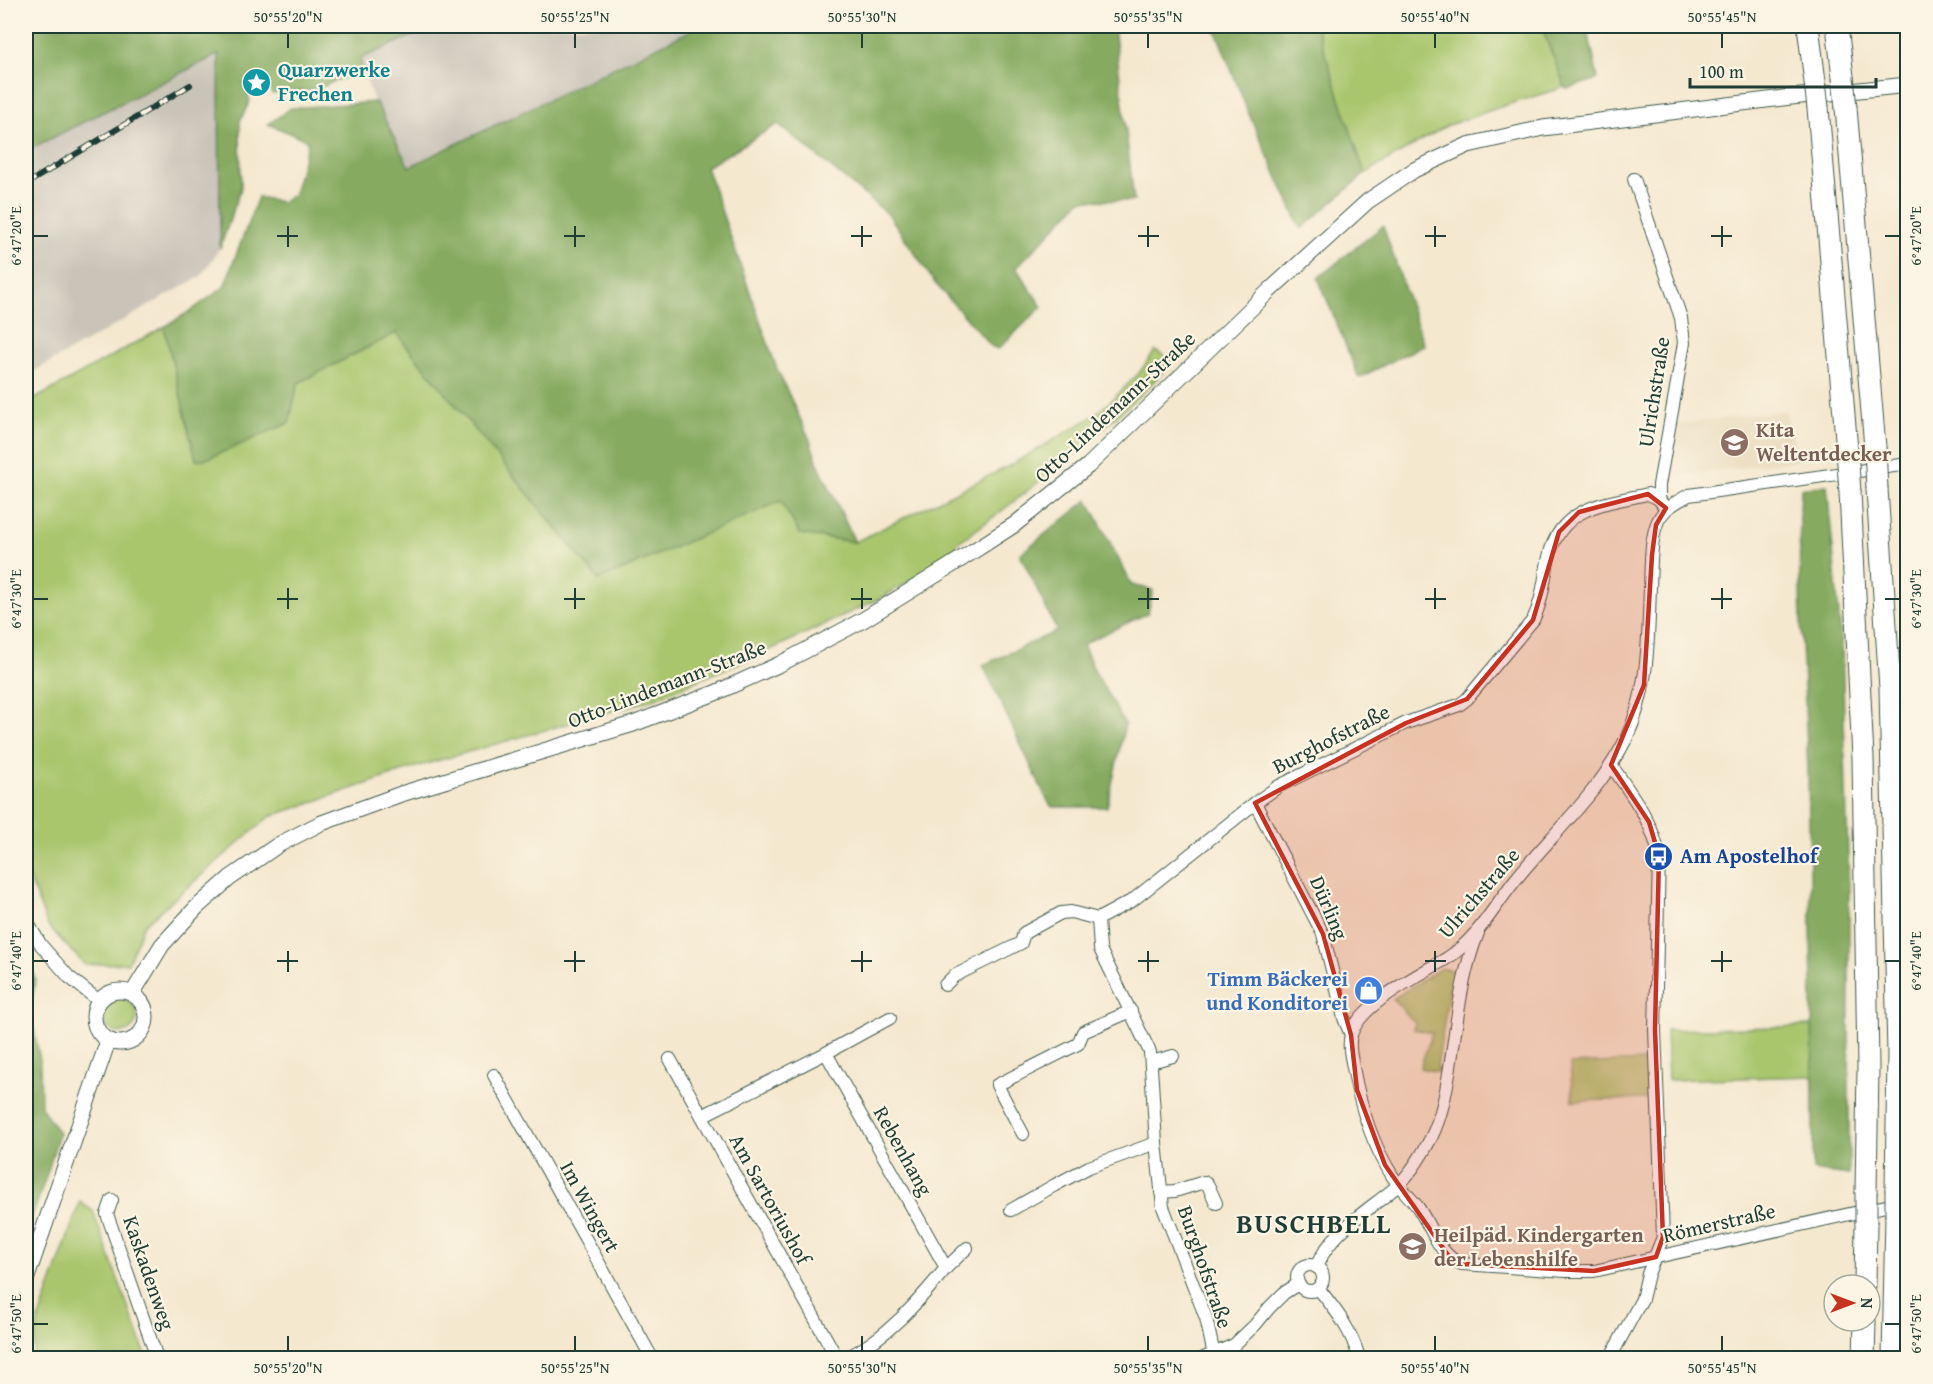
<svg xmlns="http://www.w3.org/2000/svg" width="1933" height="1384" font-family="'Gentium Book Plus',serif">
	<rect width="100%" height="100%" fill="#fcf5e5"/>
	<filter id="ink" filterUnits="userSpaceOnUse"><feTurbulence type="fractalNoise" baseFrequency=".0167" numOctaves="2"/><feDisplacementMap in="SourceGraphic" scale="12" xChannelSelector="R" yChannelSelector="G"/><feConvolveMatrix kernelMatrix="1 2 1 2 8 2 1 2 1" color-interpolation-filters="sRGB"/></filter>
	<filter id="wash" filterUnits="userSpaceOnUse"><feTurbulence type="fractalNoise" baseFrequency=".008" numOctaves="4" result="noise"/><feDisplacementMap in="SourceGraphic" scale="24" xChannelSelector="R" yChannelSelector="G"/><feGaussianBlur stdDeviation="1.35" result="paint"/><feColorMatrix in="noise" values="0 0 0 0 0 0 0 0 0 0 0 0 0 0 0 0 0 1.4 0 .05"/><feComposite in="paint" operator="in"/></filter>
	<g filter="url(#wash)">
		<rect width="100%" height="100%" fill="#f4e8cf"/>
		<path fill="#e8d9ba" d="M 1785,410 L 1799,460 L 1669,477 L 1678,424 Z"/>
		<g fill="#c9c3b8">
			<path d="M 434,26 L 700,26 L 409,167 L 374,102 L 359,59 Z"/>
			<path d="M 219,53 L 220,248 L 201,276 L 26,376 L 26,151 Z"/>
		</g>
		<g fill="#a9c66d" stroke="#648250" stroke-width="1.5">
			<path d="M 1316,26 L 1541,26 L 1565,87 L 1500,107 L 1446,126 L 1365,174 L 1326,60 Z"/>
			<path d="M 164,327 L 196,460 L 209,458 L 289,423 L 298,383 L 396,333 L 599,580 L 781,501 L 800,534 L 855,542 L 1009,466 L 1089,419 L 1109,403 L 1139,373 L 1155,351 L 1174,360 C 1148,389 1118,415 1089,440 C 1047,476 1004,511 957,543 L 956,553 L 885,596 L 768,651 L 651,700 L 419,766 L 269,817 L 144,925 L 128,963 L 85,965 L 48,926 L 26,871 L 26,404 Z"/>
			<path d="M 1441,968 L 1451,970 C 1456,975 1457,980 1456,987 L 1450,984 L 1437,1068 L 1444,1070 L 1443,1073 L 1420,1068 L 1432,1033 L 1413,1029 L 1415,1023 L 1393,999 Z"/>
			<circle cx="120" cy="1016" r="17"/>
			<path d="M 1813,1026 L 1813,1076 L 1668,1080 L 1666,1030 Z"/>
			<path d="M 1648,1061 L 1650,1099 L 1573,1101 L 1570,1064 Z"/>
			<path d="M 80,1202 L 93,1211 L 147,1358 L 33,1358 L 37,1324 Z"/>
		</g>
		<g fill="#86ab60" stroke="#52744a" stroke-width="1.5">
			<path d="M 26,26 L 434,26 L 360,59 L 363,69 L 317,89 L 272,94 L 265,79 L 244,83 L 250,101 L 240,121 L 241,188 L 220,248 L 219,54 L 26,151 Z"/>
			<path d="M 700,26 L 1114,26 L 1134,201 L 1081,200 L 1016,268 L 1042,307 L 998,349 L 991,346 L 935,283 L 889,215 L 778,124 L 706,167 L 777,369 L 810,440 L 817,461 L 855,542 L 800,534 L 781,501 L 599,580 L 396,333 L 298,383 L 289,423 L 209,458 L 196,460 L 164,327 L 192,310 L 224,287 L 258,197 L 282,202 L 294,194 L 308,142 L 300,137 L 268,124 L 291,108 L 376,102 L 409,167 Z"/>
			<path d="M 1214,26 L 1316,26 L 1365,174 L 1301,229 L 1248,112 Z"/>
			<path d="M 1541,26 L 1587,26 L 1598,79 L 1566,89 Z"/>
			<path d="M 1383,226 L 1424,345 L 1359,378 L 1318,278 Z"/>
			<path d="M 1827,485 L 1842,648 L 1849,892 L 1849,1175 L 1813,1170 C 1813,1039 1811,907 1808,775 C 1805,680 1796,584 1801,489 Z"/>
			<path d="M 1088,500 L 1132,585 L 1153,590 L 1148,613 L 1083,644 L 1094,670 L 1125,724 L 1107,807 L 1052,807 L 1046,798 L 983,665 L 1057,631 L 1020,554 Z"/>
			<path d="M 26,961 L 36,980 L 29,1008 L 40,1059 L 41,1107 L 59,1133 L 48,1171 L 26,1235 Z"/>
		</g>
	</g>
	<g filter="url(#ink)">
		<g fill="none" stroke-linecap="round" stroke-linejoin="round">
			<defs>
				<g id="minor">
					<path d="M 1634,179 L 1681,318 L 1684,343 L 1659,485 L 1659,499 L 1663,505"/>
					<path d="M 1908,464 L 1689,495 C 1675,503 1661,509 1656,526 C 1650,545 1651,567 1650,587 C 1648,639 1649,691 1626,739 C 1600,792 1553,833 1516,879 C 1495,905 1478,938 1449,957 C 1422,974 1360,1003 1351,1035 C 1348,1045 1351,1057 1353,1067 C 1360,1106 1372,1144 1393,1177 C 1400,1188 1409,1196 1417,1206 C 1431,1225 1438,1256 1462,1264 L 1566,1271 L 1594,1271 L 1908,1201"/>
					<path d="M 1255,803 L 1323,934 L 1344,1018 L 1351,1035"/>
					<path d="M 26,920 L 41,945 L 69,977 L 99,1001"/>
					<path d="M 945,985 L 954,976 L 1021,943 L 1024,933 L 1061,913 L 1071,912 L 1098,919"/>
					<path d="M 826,1053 L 946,1268 C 918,1302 887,1338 846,1358"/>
					<path d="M 670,1059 L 837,1358"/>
					<path d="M 1151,1062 L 1173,1056"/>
					<path d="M 494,1075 L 652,1358"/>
					<path d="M 702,1116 L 826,1053 L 890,1018"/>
					<path d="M 1023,1134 L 997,1085 L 1078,1044 L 1083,1032 L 1131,1011"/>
					<path d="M 1161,1192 L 1175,1191 L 1204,1182 L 1208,1185 L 1216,1203"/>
					<path d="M 112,1200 L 107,1214 L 157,1358"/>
					<path d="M 1011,1210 L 1055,1185 L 1089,1167 L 1156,1143"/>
					<circle cx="1310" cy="1278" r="13"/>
					<path d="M 1316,1267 C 1332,1230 1368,1211 1396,1187 C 1411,1174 1422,1155 1431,1138 C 1442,1116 1446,1092 1450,1067 C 1457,1022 1461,975 1478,933"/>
					<path d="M 946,1268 L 967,1248"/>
					<path d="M 1318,1288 C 1336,1310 1352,1331 1359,1358"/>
					<path d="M 1214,1355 L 1206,1318 L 1163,1207 L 1156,1143 L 1150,1052 L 1100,949 L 1098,919 L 1133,900 L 1255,803 L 1279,786 L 1406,723 L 1459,705 L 1467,699 L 1533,620 C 1543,600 1544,578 1549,557 C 1560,506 1606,503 1648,494 L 1659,499"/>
					<path d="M 1204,1358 L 1234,1345 L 1255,1325 L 1269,1308 L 1284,1293 L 1298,1284"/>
					<path d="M 1610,1358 L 1642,1299 L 1648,1274 L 1663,1237 L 1655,1030 L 1659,856 C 1653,821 1631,794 1611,765"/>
				</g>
				<g id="tertiary">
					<circle cx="120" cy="1017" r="26"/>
					<path d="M 132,994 L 162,945 L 196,908 L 230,878 L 278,845 L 319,824 L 401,794 L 633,724 L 715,693 L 780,664 L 863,620 L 947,568 L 1014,525 L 1088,466 L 1269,291 L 1368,201 L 1414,170 L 1468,145 L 1543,128 L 1791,97 L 1908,85"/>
					<path d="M 26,1280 L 108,1041"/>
				</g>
				<g id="motorway">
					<path d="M 1808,26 L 1815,82"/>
					<path d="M 1837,26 L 1843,77"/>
					<path d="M 1818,108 L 1847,450"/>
					<path d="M 1846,108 L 1875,447"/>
					<path d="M 1877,489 L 1890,688 L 1898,1055 L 1896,1189"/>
					<path d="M 1850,492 L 1863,758 L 1868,1067 L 1866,1192"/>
					<path d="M 1865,1285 L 1866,1223"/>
					<path d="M 1864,1358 L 1865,1321"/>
					<path d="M 1893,1358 L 1896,1217"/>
				</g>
			</defs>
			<use href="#minor" stroke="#3f574b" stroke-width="14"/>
			<use href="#tertiary" stroke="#3f574b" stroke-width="17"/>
			<use href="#motorway" stroke="#3f574b" stroke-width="23"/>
			<use href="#minor" stroke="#fff" stroke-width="12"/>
			<use href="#tertiary" stroke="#fff" stroke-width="15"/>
			<use href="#motorway" stroke="#fff" stroke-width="21"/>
			<defs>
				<path id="rail" d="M 26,184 L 190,85"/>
			</defs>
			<use href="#rail" stroke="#1f3d34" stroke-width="6"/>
			<use href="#rail" stroke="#fcf5e5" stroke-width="4" stroke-dasharray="11" stroke-linecap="butt"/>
			<defs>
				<g id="motorway-bridge">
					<path d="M 1843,77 L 1846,108"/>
					<path d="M 1815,82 L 1818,108"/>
					<path d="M 1875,447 L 1877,489"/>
					<path d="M 1847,450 L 1850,492"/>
					<path d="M 1896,1189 L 1896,1217"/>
					<path d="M 1866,1223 L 1866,1192"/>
				</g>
			</defs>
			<use href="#motorway-bridge" stroke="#3f574b" stroke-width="23" stroke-linecap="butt"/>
			<use href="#motorway-bridge" stroke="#fff" stroke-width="21"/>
		</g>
	</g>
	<path fill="#c8321e" fill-opacity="0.2" stroke="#c8321e" stroke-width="4.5" stroke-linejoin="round" d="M 1648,494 L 1666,508 L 1656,525 L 1652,555 L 1644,685 L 1611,765 L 1649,822 L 1659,856 L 1655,1030 L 1663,1237 L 1656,1257 L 1594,1271 L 1462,1264 L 1448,1255 L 1385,1165 L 1357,1090 L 1351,1035 L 1323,934 L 1255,803 L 1406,723 L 1467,699 L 1533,620 L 1559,532 L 1579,512 Z"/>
	<path fill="none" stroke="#1f3d34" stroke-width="2" d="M 288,33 L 288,48M 575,33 L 575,48M 862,33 L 862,48M 1148,33 L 1148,48M 1435,33 L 1435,48M 1722,33 L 1722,48M 288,226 L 288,247M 575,226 L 575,247M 862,226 L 862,247M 1148,226 L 1148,247M 1435,226 L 1435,247M 1722,226 L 1722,247M 33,236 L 48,236M 277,236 L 298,236M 564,236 L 585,236M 851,236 L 872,236M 1138,236 L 1159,236M 1425,236 L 1446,236M 1711,236 L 1732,236M 1885,236 L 1900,236M 288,588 L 288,609M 575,588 L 575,609M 862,588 L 862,609M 1148,588 L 1148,609M 1435,588 L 1435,609M 1722,588 L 1722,609M 33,599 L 48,599M 277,599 L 298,599M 564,599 L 585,599M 851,599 L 872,599M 1138,599 L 1159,599M 1425,599 L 1446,599M 1711,599 L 1732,599M 1885,599 L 1900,599M 288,951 L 288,972M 575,951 L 575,972M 862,951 L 862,972M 1148,951 L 1148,972M 1435,951 L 1435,972M 1722,951 L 1722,972M 33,961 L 48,961M 277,961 L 298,961M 564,961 L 585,961M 851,961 L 872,961M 1138,961 L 1159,961M 1425,961 L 1446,961M 1711,961 L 1732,961M 1885,961 L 1900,961M 33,1324 L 48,1324M 1885,1324 L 1900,1324M 288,1336 L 288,1351M 575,1336 L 575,1351M 862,1336 L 862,1351M 1148,1336 L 1148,1351M 1435,1336 L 1435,1351M 1722,1336 L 1722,1351"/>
	<defs>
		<symbol id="sight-disc" viewBox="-11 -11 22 22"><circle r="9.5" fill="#0f9aa8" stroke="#fcf5e5"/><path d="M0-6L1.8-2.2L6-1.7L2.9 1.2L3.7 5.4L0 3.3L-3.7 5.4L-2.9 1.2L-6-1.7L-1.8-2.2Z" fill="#fff"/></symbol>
		<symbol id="school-disc" viewBox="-11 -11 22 22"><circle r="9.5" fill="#8d6e63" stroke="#fcf5e5"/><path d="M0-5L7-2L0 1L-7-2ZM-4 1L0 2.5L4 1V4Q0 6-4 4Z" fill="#fff"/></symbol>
		<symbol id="bus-disc" viewBox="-11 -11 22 22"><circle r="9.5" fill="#1a4fb4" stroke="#fcf5e5"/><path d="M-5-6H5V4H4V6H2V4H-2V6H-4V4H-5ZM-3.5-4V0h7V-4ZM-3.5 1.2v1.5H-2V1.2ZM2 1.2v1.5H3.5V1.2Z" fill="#fff"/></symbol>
		<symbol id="shop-disc" viewBox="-11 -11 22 22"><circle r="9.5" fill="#3f7fe0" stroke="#fcf5e5"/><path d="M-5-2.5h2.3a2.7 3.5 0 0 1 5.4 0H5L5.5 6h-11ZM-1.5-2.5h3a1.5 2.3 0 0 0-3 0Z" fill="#fff"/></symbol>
	</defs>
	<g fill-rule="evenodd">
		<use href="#sight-disc" x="240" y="66" width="33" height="33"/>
		<use href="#school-disc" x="1718" y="426" width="33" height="33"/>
		<use href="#bus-disc" x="1642" y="840" width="33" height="33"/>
		<use href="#shop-disc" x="1352" y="974" width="33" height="33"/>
		<use href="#school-disc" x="1396" y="1230" width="33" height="33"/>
	</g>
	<g text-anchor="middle" stroke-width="4.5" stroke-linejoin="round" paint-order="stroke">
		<g font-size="21" font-weight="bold" fill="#0d838f" stroke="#fcf5e5" text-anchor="start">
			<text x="278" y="77">Quarzwerke<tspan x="278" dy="24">Frechen</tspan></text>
		</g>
		<g font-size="21" fill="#1f3d34" stroke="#fcf5e5">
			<text transform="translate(1654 392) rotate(-81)" y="7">Ulrichstraße</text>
			<text transform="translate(1115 407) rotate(-43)" y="7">Otto-Lindemann-Straße</text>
			<text transform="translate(667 684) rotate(-21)" y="7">Otto-Lindemann-Straße</text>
			<text transform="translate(1331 739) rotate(-27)" y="7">Burghofstraße</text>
			<text transform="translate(1479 893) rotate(-49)" y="7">Ulrichstraße</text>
			<text transform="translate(1329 908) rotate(67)" y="7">Dürling</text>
			<text transform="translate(903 1151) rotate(61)" y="7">Rebenhang</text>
			<text transform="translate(770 1199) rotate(61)" y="7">Am Sartoriushof</text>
			<text transform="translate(590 1207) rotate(61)" y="7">Im Wingert</text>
			<text transform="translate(1719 1223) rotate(-13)" y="7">Römerstraße</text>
			<text transform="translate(1205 1267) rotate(71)" y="7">Burghofstraße</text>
			<text transform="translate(149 1273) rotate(71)" y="7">Kaskadenweg</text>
		</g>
		<g font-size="21" font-weight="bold" fill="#785e54" stroke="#fcf5e5" text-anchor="start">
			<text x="1756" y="437">Kita<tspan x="1756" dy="24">Weltentdecker</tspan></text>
			<text x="1434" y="1242">Heilpäd. Kindergarten<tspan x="1434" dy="24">der Lebenshilfe</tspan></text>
		</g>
		<g font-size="21" font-weight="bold" fill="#164399" stroke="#fcf5e5" text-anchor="start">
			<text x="1680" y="863">Am Apostelhof</text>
		</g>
		<g font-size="21" font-weight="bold" fill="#366cbe" stroke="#fcf5e5" text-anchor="end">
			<text x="1348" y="986">Timm Bäckerei<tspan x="1348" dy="24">und Konditorei</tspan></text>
		</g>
		<g font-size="27" font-weight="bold" letter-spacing="1.5" fill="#1f3d34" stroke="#fcf5e5">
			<text x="1314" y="1233">BUSCHBELL</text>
		</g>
	</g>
	<rect width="1933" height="1384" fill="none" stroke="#fcf5e5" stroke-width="66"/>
	<g transform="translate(1852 1303) rotate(90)"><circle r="28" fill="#fcf5e5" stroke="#a4ab9e" stroke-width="1.5"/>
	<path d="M0-4.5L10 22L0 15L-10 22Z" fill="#c8321e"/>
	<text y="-9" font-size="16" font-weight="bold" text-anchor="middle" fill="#1f3d34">N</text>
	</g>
	<path d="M1690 78v9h186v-9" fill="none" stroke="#1f3d34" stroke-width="3"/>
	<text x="1699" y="78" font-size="18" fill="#1f3d34" stroke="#fcf5e5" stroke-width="4.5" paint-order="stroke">100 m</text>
	<rect x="33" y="33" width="1867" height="1318" fill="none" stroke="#1f3d34" stroke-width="2"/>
	<g font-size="15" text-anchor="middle" fill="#1f3d34">
		<text x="288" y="22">50°55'20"N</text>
		<text x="575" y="22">50°55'25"N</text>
		<text x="862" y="22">50°55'30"N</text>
		<text x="1148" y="22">50°55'35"N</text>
		<text x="1435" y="22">50°55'40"N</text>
		<text x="1722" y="22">50°55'45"N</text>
		<text transform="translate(1916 236) rotate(-90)" y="5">6°47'20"E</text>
		<text transform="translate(16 236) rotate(-90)" y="5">6°47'20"E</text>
		<text transform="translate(1916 599) rotate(-90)" y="5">6°47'30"E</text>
		<text transform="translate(16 599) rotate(-90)" y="5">6°47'30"E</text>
		<text transform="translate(1916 961) rotate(-90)" y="5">6°47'40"E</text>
		<text transform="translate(16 961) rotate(-90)" y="5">6°47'40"E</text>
		<text transform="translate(16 1324) rotate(-90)" y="5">6°47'50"E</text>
		<text transform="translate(1916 1324) rotate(-90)" y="5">6°47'50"E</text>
		<text x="288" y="1373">50°55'20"N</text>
		<text x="575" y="1373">50°55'25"N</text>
		<text x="862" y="1373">50°55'30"N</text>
		<text x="1148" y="1373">50°55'35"N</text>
		<text x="1435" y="1373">50°55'40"N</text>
		<text x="1722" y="1373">50°55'45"N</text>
	</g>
</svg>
